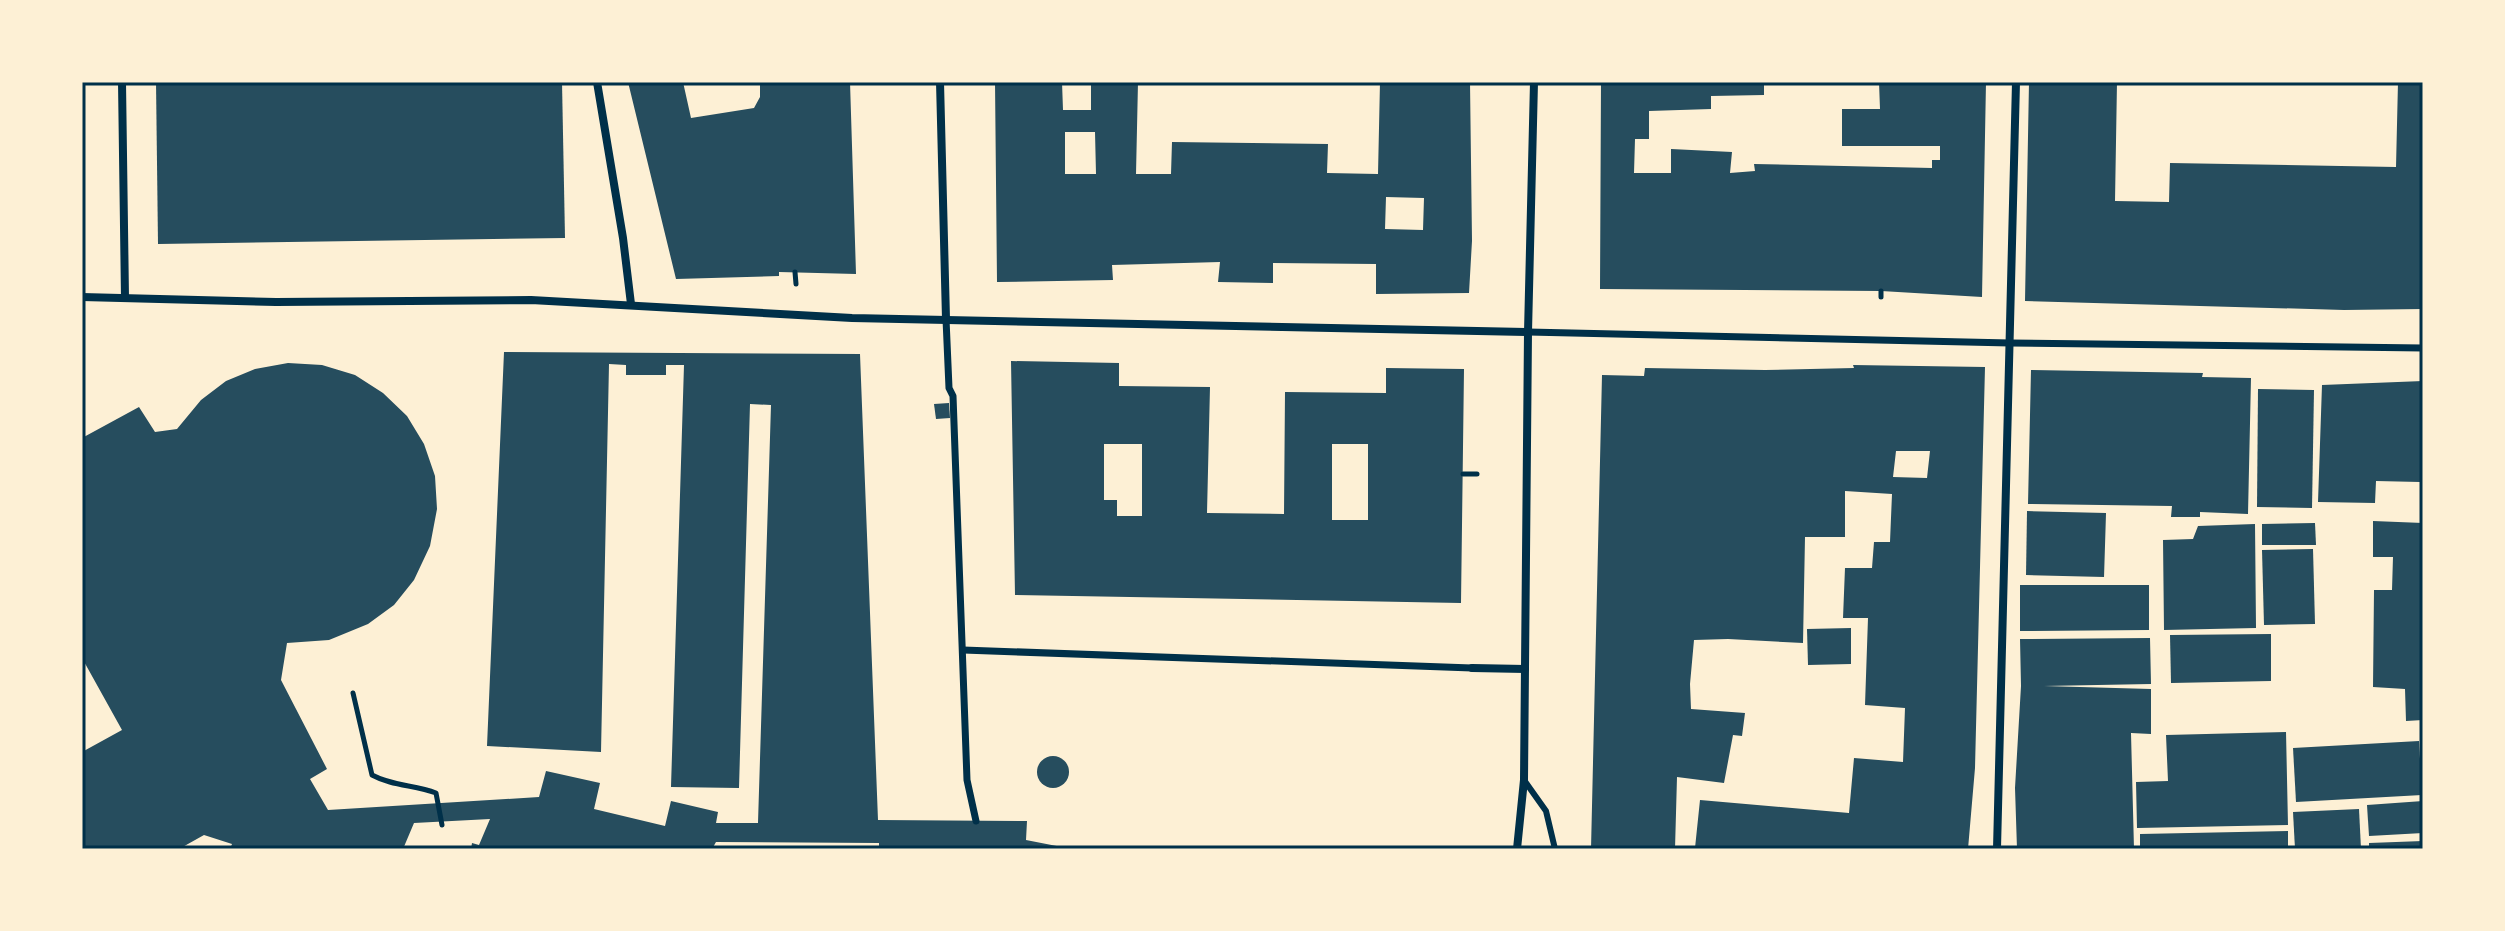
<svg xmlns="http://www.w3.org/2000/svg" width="2505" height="931" font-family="Overpass,sans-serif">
	<rect width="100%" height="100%" fill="#fdf0d5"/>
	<g fill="#264d5e" fill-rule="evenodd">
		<path d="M 156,82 L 562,82 L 565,238 L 158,244 Z"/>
		<path d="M 628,82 L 683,82 L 691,118 L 754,108 L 760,97 L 760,82 L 850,82 L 856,274 L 779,272 L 779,276 L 676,279 Z"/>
		<path d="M 995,82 L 1062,82 L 1063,110 L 1091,110 L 1091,82 L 1138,82 L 1136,174 L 1171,174 L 1172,142 L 1328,144 L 1327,173 L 1378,174 L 1380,82 L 1470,82 L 1472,241 L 1469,293 L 1376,294 L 1376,264 L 1273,263 L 1273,283 L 1218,282 L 1220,262 L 1112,265 L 1113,280 L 997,282 ZM 1065,132 L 1095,132 L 1096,174 L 1065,174 ZM 1386,197 L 1424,198 L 1423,230 L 1385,229 Z"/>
		<path d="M 1601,82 L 1764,82 L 1764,95 L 1711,96 L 1711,109 L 1649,111 L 1649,139 L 1635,139 L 1634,173 L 1671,173 L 1671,149 L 1732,152 L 1730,173 L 1755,171 L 1754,164 L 1932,168 L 1932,160 L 1940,160 L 1940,146 L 1842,146 L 1842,109 L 1880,109 L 1879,82 L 1986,82 L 1982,297 L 1881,291 L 1600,289 Z"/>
		<path d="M 2029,82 L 2117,82 L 2115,201 L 2169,202 L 2170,163 L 2396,167 L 2398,82 L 2423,82 L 2423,309 L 2344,310 L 2025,301 Z"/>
		<path d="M 504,352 L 860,354 L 878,820 L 1027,821 L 1026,840 L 1072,849 L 879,849 L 879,843 L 716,842 L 712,849 L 471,849 L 472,843 L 479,845 L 490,819 L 414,823 L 403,849 L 230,849 L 232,844 L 204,835 L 179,849 L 82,849 L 82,752 L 122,730 L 82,658 L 82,438 L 139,407 L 155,432 L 177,429 L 201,400 L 226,381 L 255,369 L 288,363 L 322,365 L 355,375 L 383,393 L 407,416 L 424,444 L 435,476 L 437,509 L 430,546 L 414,580 L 394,605 L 368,624 L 329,640 L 287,643 L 281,680 L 327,769 L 310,779 L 328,810 L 539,797 L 546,771 L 600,783 L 594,809 L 665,826 L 671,801 L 718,812 L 716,823 L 758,823 L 771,405 L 750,404 L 739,788 L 671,787 L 684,365 L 666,365 L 666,375 L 626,375 L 626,365 L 609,364 L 601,752 L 487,746 Z"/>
		<path d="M 1011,361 L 1119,363 L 1119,386 L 1210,387 L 1207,513 L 1284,514 L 1285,392 L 1386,393 L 1386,368 L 1464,369 L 1461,603 L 1015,595 ZM 1104,444 L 1142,444 L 1142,516 L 1117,516 L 1117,500 L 1104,500 ZM 1332,444 L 1368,444 L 1368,520 L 1332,520 Z"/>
		<path d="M 1853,365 L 1985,367 L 1975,768 L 1968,849 L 1695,848 L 1700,800 L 1849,813 L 1854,758 L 1903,762 L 1905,708 L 1865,705 L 1868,618 L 1843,618 L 1845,568 L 1872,568 L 1874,542 L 1890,542 L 1892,494 L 1845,491 L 1845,537 L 1805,537 L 1803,643 L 1728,639 L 1694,640 L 1690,684 L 1691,709 L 1745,713 L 1742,736 L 1733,735 L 1724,783 L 1677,777 L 1675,849 L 1591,849 L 1602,375 L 1644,376 L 1645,368 L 1765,370 L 1854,368 ZM 1896,451 L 1930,451 L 1927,478 L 1893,477 Z"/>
		<path d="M 2031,370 L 2203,373 L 2202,377 L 2251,378 L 2248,514 L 2200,512 L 2200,517 L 2171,517 L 2172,506 L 2028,504 Z"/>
		<path d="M 2423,381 L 2423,491 L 2421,491 L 2420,482 L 2376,481 L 2375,503 L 2318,502 L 2322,385 Z"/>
		<path d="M 2258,389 L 2314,390 L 2312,508 L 2257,507 Z"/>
		<path d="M 949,403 L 950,418 L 936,419 L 934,404 Z"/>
		<path d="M 2027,511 L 2106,513 L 2104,577 L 2026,575 Z"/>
		<path d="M 2373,521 L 2423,523 L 2423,720 L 2406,721 L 2405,689 L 2373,687 L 2374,590 L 2392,590 L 2393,557 L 2373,557 Z"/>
		<path d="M 2315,523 L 2316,545 L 2262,545 L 2262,524 Z"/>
		<path d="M 2255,524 L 2256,628 L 2164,630 L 2163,540 L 2193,539 L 2198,526 Z"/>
		<path d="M 2313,549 L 2315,624 L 2264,625 L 2262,550 Z"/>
		<path d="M 2020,585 L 2149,585 L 2149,630 L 2020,631 Z"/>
		<path d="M 1851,628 L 1851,664 L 1808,665 L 1807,629 Z"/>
		<path d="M 2271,634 L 2271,681 L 2171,683 L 2170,635 Z"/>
		<path d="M 2150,638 L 2151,684 L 2044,686 L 2151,689 L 2151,734 L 2131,733 L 2134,849 L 2017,849 L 2015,788 L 2021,686 L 2020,639 Z"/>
		<path d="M 2286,732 L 2288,825 L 2137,828 L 2136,782 L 2168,781 L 2166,735 Z"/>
		<path d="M 2419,741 L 2422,795 L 2296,802 L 2293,748 Z"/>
		<circle cx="1053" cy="772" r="16"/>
		<path d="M 2423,801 L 2423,833 L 2369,836 L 2367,805 Z"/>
		<path d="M 2359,809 L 2361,849 L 2295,849 L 2293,812 Z"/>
		<path d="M 2288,831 L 2288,849 L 2140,849 L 2140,834 Z"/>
		<path d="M 2423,841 L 2423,849 L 2369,849 L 2369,843 Z"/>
	</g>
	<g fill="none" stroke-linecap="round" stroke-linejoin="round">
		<g stroke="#003049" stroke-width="5">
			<path d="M 795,272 L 796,284"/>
			<path d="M 1881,291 L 1881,297"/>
			<path d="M 1463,474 L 1477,474"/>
			<path d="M 353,693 L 372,775 C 392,786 415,785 436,793 L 442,825"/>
		</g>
		<path stroke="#003049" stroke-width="6" d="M 1524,780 L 1546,811 L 1555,849"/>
		<g stroke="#003049" stroke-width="7">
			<path d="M 946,319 L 949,388 L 953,396 L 967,780 L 976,821"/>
			<path d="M 1528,332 L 2010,343 L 2423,348"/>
			<path d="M 963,650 L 1472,668"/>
		</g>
		<g stroke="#003049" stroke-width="8">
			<path d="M 122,82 L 125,298"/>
			<path d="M 597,82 L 623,238 L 631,304"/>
			<path d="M 940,82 L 946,319"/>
			<path d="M 82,297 L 276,302 L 531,300 L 852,318 L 1528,332"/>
			<path d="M 1472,668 L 1525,669"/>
			<path d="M 1517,849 L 1524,780 L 1528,332 L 1534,82"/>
			<path d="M 1997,849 L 2016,82"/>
		</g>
	</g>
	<rect width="2505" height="931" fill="none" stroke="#fdf0d5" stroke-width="168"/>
	<rect x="84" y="84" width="2337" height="763" fill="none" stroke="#003049" stroke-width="3"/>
</svg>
